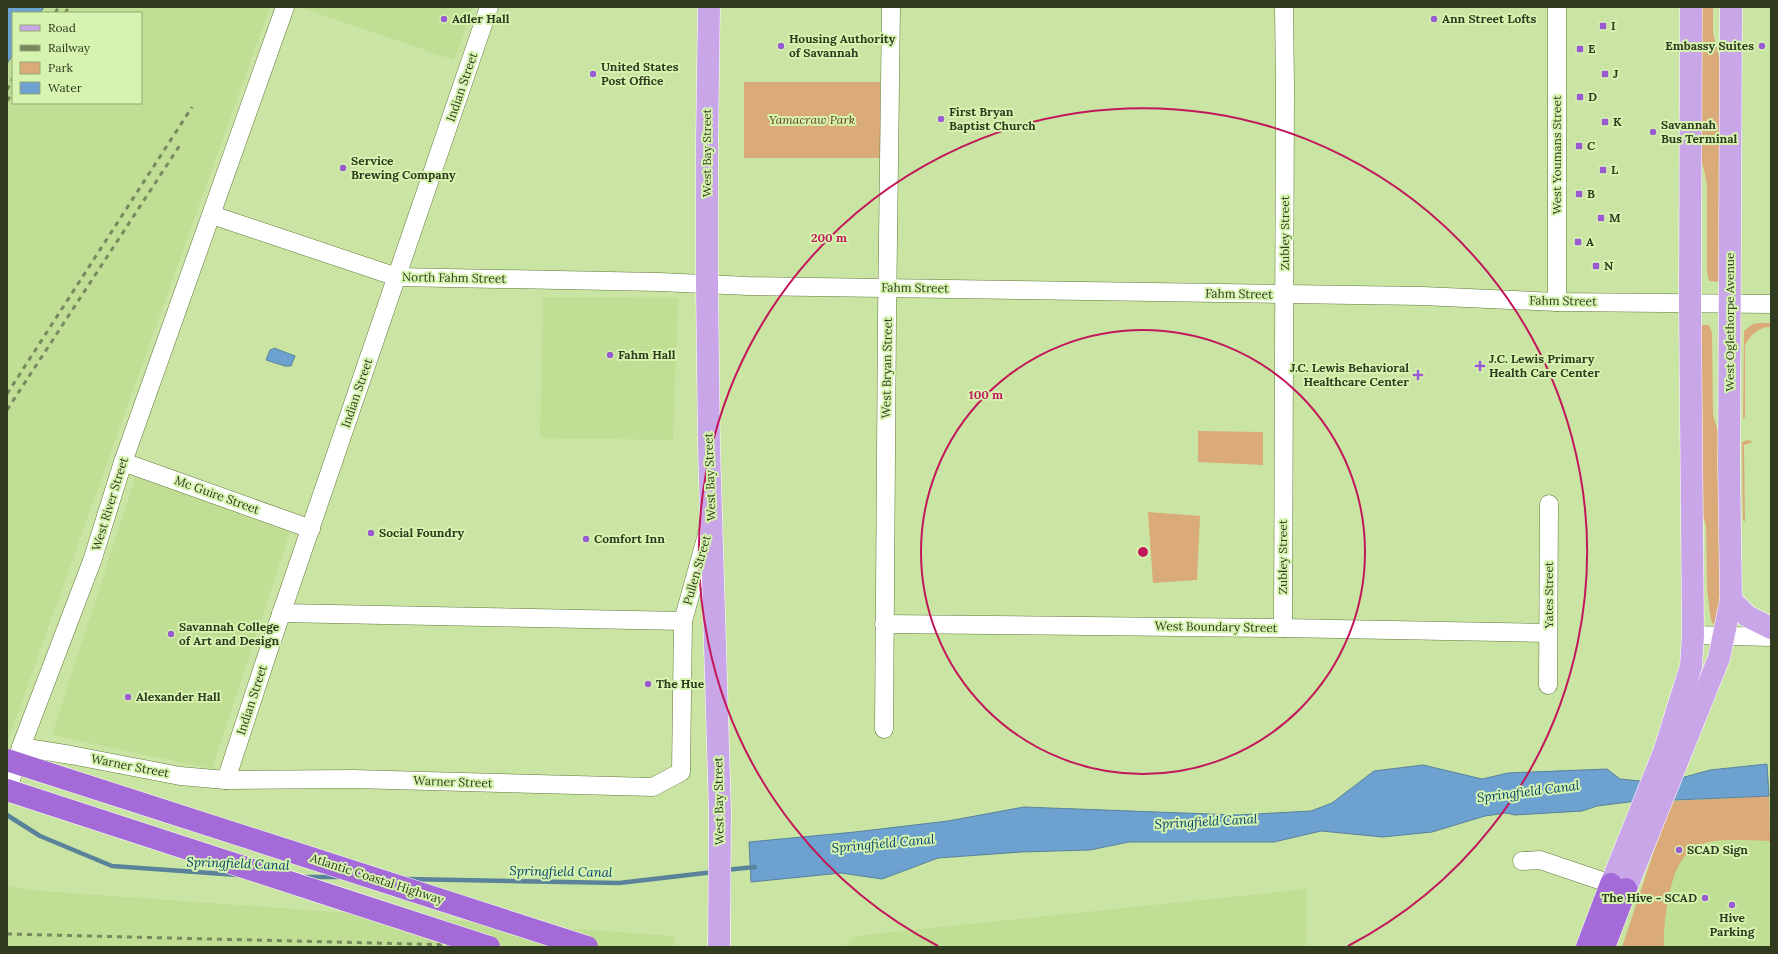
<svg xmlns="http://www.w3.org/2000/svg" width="1778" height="954" font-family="Lora,serif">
	<rect width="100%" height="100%" fill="#cae5a3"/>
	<g fill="#c0de94">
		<path d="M 44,7 L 270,7 L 7,743 L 7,64 L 13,54 L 13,103 L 141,103 L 141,13 L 40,13 Z"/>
		<path d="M 299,7 L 473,7 L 454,60 Z"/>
		<path d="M 543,297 L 678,298 L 673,440 L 540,438 Z"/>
		<path d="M 136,475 L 290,532 L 212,769 L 52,735 Z"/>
		<path d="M 1771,796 L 1771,947 L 1622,947 L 1655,848 L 1673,801 Z"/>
		<path d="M 7,885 L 27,890 L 674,936 L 674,947 L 7,947 Z"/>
		<path d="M 1307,889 L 1306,947 L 844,947 L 855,936 Z"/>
	</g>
	<g fill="#daaa79">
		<path d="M 1698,7 L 1713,7 L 1713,33 L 1723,72 L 1720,282 L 1709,281 L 1707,272 L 1707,186 L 1705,174 L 1699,150 Z"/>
		<rect x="744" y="82" width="136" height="76"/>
		<path d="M 1758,323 L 1771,323 L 1771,327 C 1758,327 1750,335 1745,346 L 1745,417 L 1743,419 L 1744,331 L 1753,324 Z"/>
		<path d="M 1701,325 L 1709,325 L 1712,333 L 1713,415 L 1720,439 L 1720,609 L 1714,625 L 1711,621 L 1707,589 L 1706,525 L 1697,498 L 1697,336 Z"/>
		<path d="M 1198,431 L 1263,432 L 1263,465 L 1198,462 Z"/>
		<path d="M 1748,440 L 1753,442 L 1744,445 L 1745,522 L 1743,520 L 1742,442 Z"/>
		<path d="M 1148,512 L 1200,516 L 1197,580 L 1153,583 Z"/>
		<path d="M 1769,796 L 1770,841 C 1752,841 1721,838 1705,843 C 1700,845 1691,850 1687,854 C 1669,870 1663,924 1664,947 L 1622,947 L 1655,848 L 1673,801 Z"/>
	</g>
	<g fill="#6ca1d0" stroke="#5a829b">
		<path d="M 7,7 L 44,7 L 40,13 L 13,13 L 13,54 L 7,64 Z"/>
		<path d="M 274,348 L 295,356 L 291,366 L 285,366 L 266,360 L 270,350 L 273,349 Z"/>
		<path d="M 1767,764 L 1769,796 L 1629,802 L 1597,806 L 1582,811 L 1515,815 L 1506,813 L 1485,816 L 1432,832 L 1383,837 L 1321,831 L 1274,842 L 1129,842 L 1090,850 L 1021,852 L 938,858 L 882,879 L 841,873 L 751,882 L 749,842 L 855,832 L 948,821 L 1024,807 L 1237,815 L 1311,811 L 1332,803 L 1374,771 L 1423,765 L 1482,779 L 1508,773 L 1607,769 L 1620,779 L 1640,781 L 1681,778 L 1710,770 Z"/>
	</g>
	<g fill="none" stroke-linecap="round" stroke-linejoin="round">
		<g stroke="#5a829b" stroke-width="4.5">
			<path d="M 7,815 L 40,836 L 112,866 L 238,875"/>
			<path d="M 725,870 L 755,867"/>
			<path d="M 304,877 L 340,877"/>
			<path d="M 406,879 L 619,883 L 714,872"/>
		</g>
		<defs>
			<g id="minor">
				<path d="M 212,215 L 397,277 L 659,282 L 748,286 L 1422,296 L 1557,302 L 1771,304"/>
				<path d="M 1557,302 L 1557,7"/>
				<path d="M 123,462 L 311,529"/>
				<path d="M 281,613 L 683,621"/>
				<path d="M 884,624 L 1283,628 L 1548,633"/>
				<path d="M 1283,628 L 1285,87 L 1284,7"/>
				<path d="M 1693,635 L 1771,637"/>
				<path d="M 1548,685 L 1549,504"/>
				<path d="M 884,729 L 887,317 L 891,7"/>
				<path d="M 21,747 L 71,755 L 180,776 L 226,780 L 353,779 L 653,787 L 681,772 L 683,621 L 708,531"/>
				<path d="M 226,780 L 266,658 L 489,7"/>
				<path d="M 7,793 L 21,747 L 92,561 L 123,462 L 285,7"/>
				<path d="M 1522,861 L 1540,860 L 1623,888"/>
			</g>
			<g id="major">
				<path d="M 709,7 L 707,140 L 707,285 L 709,446 L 720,813 L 719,947"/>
				<path d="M 1731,600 L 1747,616 L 1771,628"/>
				<path d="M 1611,884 L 1664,752 L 1691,666 L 1693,635 L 1690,303 L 1691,7"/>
				<path d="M 1626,889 L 1719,658 L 1731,600 L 1729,466 L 1731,7"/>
			</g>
			<g id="highway">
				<path d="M 1587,947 L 1611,884"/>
				<path d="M 1604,947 L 1626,889"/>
			</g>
		</defs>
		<use href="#minor" stroke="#61793b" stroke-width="19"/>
		<use href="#major" stroke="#fff" stroke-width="23"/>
		<use href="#highway" stroke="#fff" stroke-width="23"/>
		<use href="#minor" stroke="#fff" stroke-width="18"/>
		<use href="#major" stroke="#c8a6e8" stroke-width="22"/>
		<use href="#highway" stroke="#a46bd8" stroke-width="22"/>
		<g stroke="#788a5d" stroke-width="3" stroke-dasharray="5 5" stroke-linecap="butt">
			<path d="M 55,13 L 59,7"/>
			<path d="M 65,13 L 69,7"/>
			<path d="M 7,90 L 13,78"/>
			<path d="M 7,101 L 13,92"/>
			<path d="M 7,394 L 192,107"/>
			<path d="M 7,410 L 180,145"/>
			<path d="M 7,934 L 457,945 L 468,947"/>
		</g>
		<defs>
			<g id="highway-bridge">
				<path d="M 7,760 L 587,947"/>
				<path d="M 7,790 L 489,947"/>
			</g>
		</defs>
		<use href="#highway-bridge" stroke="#fff" stroke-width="23" stroke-linecap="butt"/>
		<use href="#highway-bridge" stroke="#a46bd8" stroke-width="22"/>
	</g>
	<g fill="none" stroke="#c2185b" stroke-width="2">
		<circle cx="1143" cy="552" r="222"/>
		<path d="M938 946A444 444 0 1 1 1348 946"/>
	</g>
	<g fill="#9a5ad1" stroke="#d6f3af" stroke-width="1.5">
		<circle cx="444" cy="19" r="4"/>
		<circle cx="1434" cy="19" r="4"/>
		<rect x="1599" y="22" width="8" height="8" rx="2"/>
		<circle cx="781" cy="46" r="4"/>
		<circle cx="1762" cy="46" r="4"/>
		<rect x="1576" y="45" width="8" height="8" rx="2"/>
		<circle cx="593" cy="74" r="4"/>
		<rect x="1601" y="70" width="8" height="8" rx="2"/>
		<rect x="1576" y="93" width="8" height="8" rx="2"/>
		<circle cx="941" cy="119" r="4"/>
		<rect x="1601" y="118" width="8" height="8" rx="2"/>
		<circle cx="1653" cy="132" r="4"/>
		<rect x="1575" y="142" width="8" height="8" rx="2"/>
		<circle cx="343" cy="168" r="4"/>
		<rect x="1599" y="166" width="8" height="8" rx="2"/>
		<rect x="1575" y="190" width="8" height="8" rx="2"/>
		<rect x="1597" y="214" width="8" height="8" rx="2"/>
		<rect x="1574" y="238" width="8" height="8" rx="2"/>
		<rect x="1592" y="262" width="8" height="8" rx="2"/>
		<circle cx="610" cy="355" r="4"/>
		<path d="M1478 360h4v4h4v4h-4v4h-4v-4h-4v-4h4z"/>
		<path d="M1416 369h4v4h4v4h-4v4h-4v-4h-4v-4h4z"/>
		<circle cx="371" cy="533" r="4"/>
		<circle cx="586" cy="539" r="4"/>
		<circle cx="171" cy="634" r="4"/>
		<circle cx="648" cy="684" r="4"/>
		<circle cx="128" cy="697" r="4"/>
		<circle cx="1679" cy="850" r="4"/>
		<circle cx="1705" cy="898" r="4"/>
		<circle cx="1732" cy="905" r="4"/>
	</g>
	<g text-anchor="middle" stroke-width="4" stroke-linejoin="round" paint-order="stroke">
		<g font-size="12" font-weight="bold" fill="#2f3a1f" stroke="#d6f3af" text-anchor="start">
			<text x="452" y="23">Adler Hall</text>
			<text x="1442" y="23">Ann Street Lofts</text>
			<text x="1611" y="30">I</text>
			<text x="789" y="43">Housing Authority<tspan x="789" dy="14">of Savannah</tspan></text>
			<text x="1754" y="50" text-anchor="end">Embassy Suites</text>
			<text x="1588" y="53">E</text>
			<text x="601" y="71">United States<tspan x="601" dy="14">Post Office</tspan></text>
			<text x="1613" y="78">J</text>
			<text x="1588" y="101">D</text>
			<text x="949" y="116">First Bryan<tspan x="949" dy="14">Baptist Church</tspan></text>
			<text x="1613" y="126">K</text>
			<text x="1661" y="129">Savannah<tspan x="1661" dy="14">Bus Terminal</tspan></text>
			<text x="1587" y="150">C</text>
			<text x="351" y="165">Service<tspan x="351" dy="14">Brewing Company</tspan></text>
			<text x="1611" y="174">L</text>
			<text x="1587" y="198">B</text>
			<text x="1609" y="222">M</text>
			<text x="1586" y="246">A</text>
			<text x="1604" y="270">N</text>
			<text x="618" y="359">Fahm Hall</text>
			<text x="1489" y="363">J.C. Lewis Primary<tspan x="1489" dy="14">Health Care Center</tspan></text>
			<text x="1409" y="372" text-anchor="end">J.C. Lewis Behavioral<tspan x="1409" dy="14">Healthcare Center</tspan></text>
			<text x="379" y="537">Social Foundry</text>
			<text x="594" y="543">Comfort Inn</text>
			<text x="179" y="631">Savannah College<tspan x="179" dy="14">of Art and Design</tspan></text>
			<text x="656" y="688">The Hue</text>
			<text x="136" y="701">Alexander Hall</text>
			<text x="1687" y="854">SCAD Sign</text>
			<text x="1697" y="902" text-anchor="end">The Hive - SCAD</text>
			<text x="1732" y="922" text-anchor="middle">Hive<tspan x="1732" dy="14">Parking</tspan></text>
		</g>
		<g font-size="12" fill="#2f3a1f" stroke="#d6f3af">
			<text transform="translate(462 87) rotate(-71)" y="4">Indian Street</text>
			<text transform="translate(707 153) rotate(-90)" y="4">West Bay Street</text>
			<text transform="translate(1557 155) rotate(-90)" y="4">West Youmans Street</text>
			<text transform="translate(1285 233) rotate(-90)" y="4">Zubley Street</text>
			<text transform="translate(454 278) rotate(1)" y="4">North Fahm Street</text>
			<text transform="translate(915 288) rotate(1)" y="4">Fahm Street</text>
			<text transform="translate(1239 294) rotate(1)" y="4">Fahm Street</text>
			<text transform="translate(1563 301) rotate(1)" y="4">Fahm Street</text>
			<text transform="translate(1730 322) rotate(-90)" y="4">West Oglethorpe Avenue</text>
			<text transform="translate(887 368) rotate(-89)" y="4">West Bryan Street</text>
			<text transform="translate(357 393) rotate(-71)" y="4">Indian Street</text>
			<text transform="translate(710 477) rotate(-92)" y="4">West Bay Street</text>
			<text transform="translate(217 495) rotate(20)" y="4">Mc Guire Street</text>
			<text transform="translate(110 504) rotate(-73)" y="4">West River Street</text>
			<text transform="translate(1283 557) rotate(-90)" y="4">Zubley Street</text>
			<text transform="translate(697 570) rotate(-74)" y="4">Pullen Street</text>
			<text transform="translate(1549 595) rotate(-90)" y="4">Yates Street</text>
			<text transform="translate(1216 627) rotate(1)" y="4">West Boundary Street</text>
			<text transform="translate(252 700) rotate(-72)" y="4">Indian Street</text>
			<text transform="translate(130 766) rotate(11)" y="4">Warner Street</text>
			<text transform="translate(453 782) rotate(2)" y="4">Warner Street</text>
			<text transform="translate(719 801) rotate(-91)" y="4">West Bay Street</text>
			<text transform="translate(377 879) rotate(18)" y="4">Atlantic Coastal Highway</text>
		</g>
		<g font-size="12" font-style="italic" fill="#63411a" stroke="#d6f3af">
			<text x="812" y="124">Yamacraw Park</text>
		</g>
		<g font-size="13" font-style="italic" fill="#00406c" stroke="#d6f3af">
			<text transform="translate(1528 791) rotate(-7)" y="5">Springfield Canal</text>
			<text transform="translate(1206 821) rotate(-3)" y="5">Springfield Canal</text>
			<text transform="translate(883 843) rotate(-5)" y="5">Springfield Canal</text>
			<text transform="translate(238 863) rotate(2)" y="5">Springfield Canal</text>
			<text transform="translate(561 871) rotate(1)" y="5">Springfield Canal</text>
		</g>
	</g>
	<circle cx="1143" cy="552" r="6" fill="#c2185b" stroke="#d6f3af" stroke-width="2"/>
	<g font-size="12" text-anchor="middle" font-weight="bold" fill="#c2185b" stroke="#d6f3af" stroke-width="4" stroke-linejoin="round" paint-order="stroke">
		<text x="829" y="242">200 m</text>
		<text x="986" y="399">100 m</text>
	</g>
	<rect width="1778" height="954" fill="none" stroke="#2f3a1f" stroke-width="16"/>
	<rect x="12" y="12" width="130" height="92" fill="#d6f3af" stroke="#93a975"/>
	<rect x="20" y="25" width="20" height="6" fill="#c8a6e8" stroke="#93a975"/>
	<text x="48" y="32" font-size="12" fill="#2f3a1f">Road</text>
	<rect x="20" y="45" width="20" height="6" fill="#788a5d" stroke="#93a975"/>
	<text x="48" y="52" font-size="12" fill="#2f3a1f">Railway</text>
	<rect x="20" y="62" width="20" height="12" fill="#daaa79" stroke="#93a975"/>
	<text x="48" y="72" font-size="12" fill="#2f3a1f">Park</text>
	<rect x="20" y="82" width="20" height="12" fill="#6ca1d0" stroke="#93a975"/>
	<text x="48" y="92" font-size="12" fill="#2f3a1f">Water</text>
</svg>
